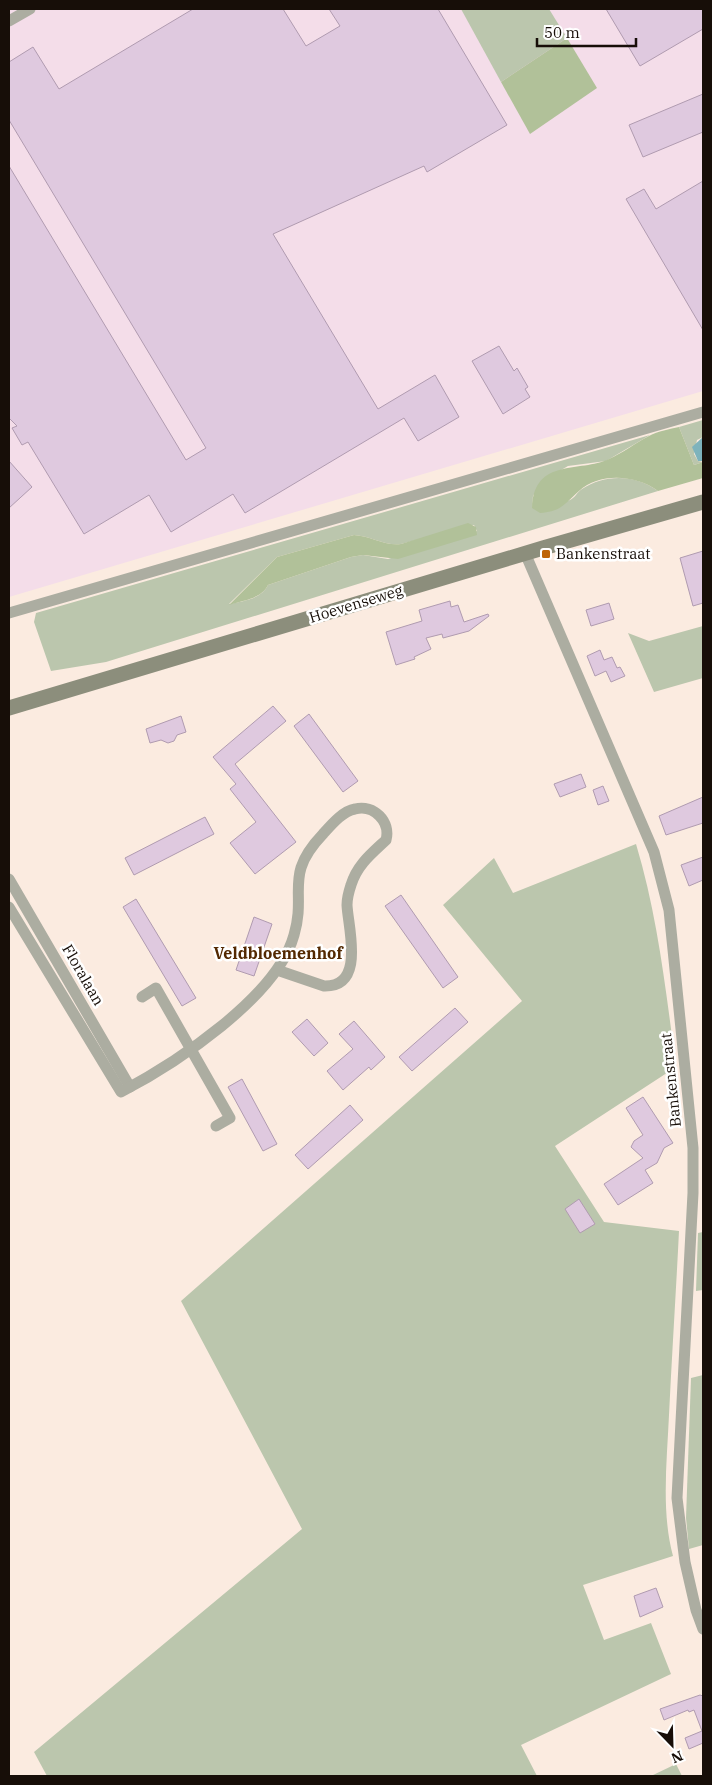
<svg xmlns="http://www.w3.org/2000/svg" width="712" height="1785" font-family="'IBM Plex Serif',serif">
	<rect width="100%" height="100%" fill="#fbebe0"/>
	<path fill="#f4dde9" d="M 9,9 L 703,9 L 703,391 L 9,597 Z"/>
	<g fill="#bbc6ad" fill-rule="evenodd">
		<path d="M 461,9 L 549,9 L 567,38 L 501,82 Z"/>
		<path d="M 703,420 L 703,437 L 697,440 L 694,454 L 698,461 L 703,462 L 694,465 L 679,427 Z"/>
		<path d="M 650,435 L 606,461 L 568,466 L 541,482 L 533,496 L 532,508 C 544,505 560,504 570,500 C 575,498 577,492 582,489 C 605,474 635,474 658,491 L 106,662 L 51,671 L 34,622 L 36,613 ZM 474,525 L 477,531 L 388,559 L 363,555 L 351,557 L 268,585 C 261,599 244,601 229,604 L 277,557 L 354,535 C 371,536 384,546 401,544 Z"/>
		<path d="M 703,626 L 703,678 L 654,692 L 628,633 L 649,641 Z"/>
		<path d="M 636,844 C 658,917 666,992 676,1067 L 555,1146 L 604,1222 L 679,1231 C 676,1292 672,1353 669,1415 C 667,1460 661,1512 673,1556 L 583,1585 L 604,1640 L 651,1623 L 671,1674 L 521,1745 L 537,1776 L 47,1776 L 34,1752 L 302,1529 L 181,1301 L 522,1001 L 443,905 L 494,858 L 513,893 Z"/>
		<path d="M 703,1232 L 703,1290 L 696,1291 L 698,1233 Z"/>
		<path d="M 703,1375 L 703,1545 L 689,1549 L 686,1518 L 691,1378 Z"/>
		<path d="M 676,1764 L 682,1776 L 651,1776 Z"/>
	</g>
	<g fill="#b1c199">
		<path d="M 567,38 L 597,88 L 530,134 L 501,82 Z"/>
		<path d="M 679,427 L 694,465 L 703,462 L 703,478 L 658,491 C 636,475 600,472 579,491 C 563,505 562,511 540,513 L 532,508 C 534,457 580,473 609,459 C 623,453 635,443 649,436 C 658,431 670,429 679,427 Z"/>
		<path d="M 468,523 L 476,527 L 477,535 L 398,559 L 363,555 L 351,557 L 268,585 C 261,599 244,600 229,605 L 277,557 L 354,535 C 371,536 384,546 401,544 Z"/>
	</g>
	<path fill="#7eb3bc" d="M 703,437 L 703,461 L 698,461 L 692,447 Z"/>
	<g fill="#dfc9df" stroke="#b09bb0">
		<path d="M 193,9 L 283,9 L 306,46 L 340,26 L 329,9 L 438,9 L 507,125 L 427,172 L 424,166 L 273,234 L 378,409 L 435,375 L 459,417 L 418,441 L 404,418 L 245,513 L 233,494 L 171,532 L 149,495 L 84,534 L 28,442 L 22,445 L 12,428 L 17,426 L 9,418 L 9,166 L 186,460 L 206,448 L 9,120 L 9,62 L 33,47 L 59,89 Z"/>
		<path d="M 606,9 L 703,9 L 703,29 L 640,66 Z"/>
		<path d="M 703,94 L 703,132 L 643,157 L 629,125 Z"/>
		<path d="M 703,181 L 703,330 L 626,199 L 644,189 L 656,209 Z"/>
		<path d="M 499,346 L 514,371 L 517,368 L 528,387 L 525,389 L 530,397 L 503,414 L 472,361 Z"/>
		<path d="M 9,461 L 32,487 L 9,508 Z"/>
		<path d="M 703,551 L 703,603 L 693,606 L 680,558 Z"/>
		<path d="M 450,601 L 451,607 L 458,605 L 464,622 L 488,614 L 489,616 L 469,631 L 443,638 L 442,634 L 426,638 L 431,649 L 414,657 L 415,659 L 396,665 L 386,632 L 422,621 L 419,610 Z"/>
		<path d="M 609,603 L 614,619 L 591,626 L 586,610 Z"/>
		<path d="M 600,650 L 604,660 L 612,657 L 617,668 L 620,667 L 625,676 L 611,682 L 606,671 L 595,676 L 587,656 Z"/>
		<path d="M 273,706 L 286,721 L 235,764 L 296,842 L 255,874 L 230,843 L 256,822 L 230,789 L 236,784 L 213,757 Z"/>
		<path d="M 309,714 L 358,781 L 343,792 L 294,726 Z"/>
		<path d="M 181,716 L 186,732 L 177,735 L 174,741 L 168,743 L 161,740 L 150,743 L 146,729 Z"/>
		<path d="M 581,774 L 586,787 L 560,797 L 554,784 Z"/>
		<path d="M 603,786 L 609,801 L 598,805 L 593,790 Z"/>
		<path d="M 703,797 L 703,823 L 666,835 L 659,816 Z"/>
		<path d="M 205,817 L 214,834 L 134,875 L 125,858 Z"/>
		<path d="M 703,857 L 703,880 L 689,886 L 681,865 Z"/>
		<path d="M 401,895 L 458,977 L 443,988 L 385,906 Z"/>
		<path d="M 136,899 L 196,998 L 182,1006 L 123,907 Z"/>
		<path d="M 254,917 L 272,924 L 254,976 L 236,970 Z"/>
		<path d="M 455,1008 L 468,1022 L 412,1071 L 399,1057 Z"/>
		<path d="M 307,1019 L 328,1043 L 314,1056 L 292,1032 Z"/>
		<path d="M 354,1021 L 385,1057 L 371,1070 L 369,1067 L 343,1090 L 327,1071 L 353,1049 L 339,1034 Z"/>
		<path d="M 242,1079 L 277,1144 L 263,1151 L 228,1087 Z"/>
		<path d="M 643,1097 L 673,1143 L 664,1148 L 657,1163 L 645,1170 L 653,1183 L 618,1205 L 604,1184 L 643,1158 L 631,1147 L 634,1141 L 643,1135 L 626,1108 Z"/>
		<path d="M 350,1105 L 363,1120 L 308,1169 L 295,1155 Z"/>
		<path d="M 579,1199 L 595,1224 L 580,1233 L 565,1209 Z"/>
		<path d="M 656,1588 L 663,1607 L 640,1617 L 634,1596 Z"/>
		<path d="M 700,1695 L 703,1696 L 703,1743 L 689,1749 L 685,1738 L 702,1731 L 694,1710 L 689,1712 L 688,1710 L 664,1720 L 660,1709 Z"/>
	</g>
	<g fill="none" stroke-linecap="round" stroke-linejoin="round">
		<g stroke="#acada1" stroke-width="11">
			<path d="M 9,21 L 30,9"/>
			<path d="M 525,553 L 654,852 L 669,910 L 693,1148 L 693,1193 L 677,1498 L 685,1562 L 696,1610 L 703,1629"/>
			<path d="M 9,613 L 703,412"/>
			<path d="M 9,879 L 130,1087"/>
			<path d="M 9,907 L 121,1092 C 176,1063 277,997 294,935 C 307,891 283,876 323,834 C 332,824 343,811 355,809 C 374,804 391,822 386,840 C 371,854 357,865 351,885 C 349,891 347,898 347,905 C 348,928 366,987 324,986 L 277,970"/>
			<path d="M 142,997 L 156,988 L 230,1118 L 216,1126"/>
		</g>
		<path stroke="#8c8e7c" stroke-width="15" d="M 9,708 L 543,548 L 703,502"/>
	</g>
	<rect fill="#be6407" stroke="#fff" stroke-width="2" x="541" y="549" width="10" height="10" rx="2.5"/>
	<g text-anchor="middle" stroke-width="5" stroke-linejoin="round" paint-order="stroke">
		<g font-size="15" fill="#170e08" stroke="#fff" text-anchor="start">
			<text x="556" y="559">Bankenstraat</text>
		</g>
		<g font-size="15" fill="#170e08" stroke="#fff">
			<text transform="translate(356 604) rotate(-17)" y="5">Hoevenseweg</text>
			<text transform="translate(83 975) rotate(60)" y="5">Floralaan</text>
			<text transform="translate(671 1080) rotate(-96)" y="5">Bankenstraat</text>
		</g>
		<g font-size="16" font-weight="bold" fill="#532801" stroke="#fff">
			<text x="278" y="959">Veldbloemenhof</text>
		</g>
	</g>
	<rect width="712" height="1785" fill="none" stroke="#170e08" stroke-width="20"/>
	<g transform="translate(672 1745) rotate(157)" stroke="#ffffff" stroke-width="4" paint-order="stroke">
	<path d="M0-4L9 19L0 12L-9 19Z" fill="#170e08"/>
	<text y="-8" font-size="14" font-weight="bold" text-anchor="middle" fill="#170e08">N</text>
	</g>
	<path d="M537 38v8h99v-8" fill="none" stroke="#170e08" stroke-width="2.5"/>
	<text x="544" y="38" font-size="15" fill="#170e08" stroke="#ffffff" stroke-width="4" paint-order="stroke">50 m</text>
</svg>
